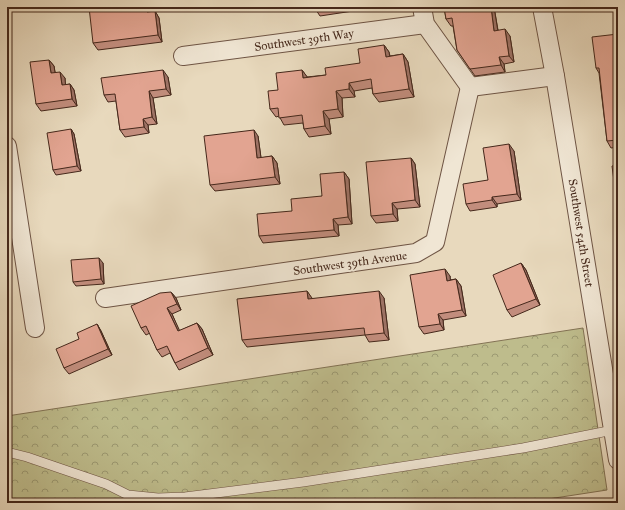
<svg xmlns="http://www.w3.org/2000/svg" width="625" height="510" font-family="'IM FELL Great Primer',serif">
	<defs>
		<pattern id="forest-crowns" width="20" height="18" patternUnits="userSpaceOnUse"><rect width="20" height="18" fill="#bebc8c"/><path d="M2 6a3 3 0 1 1 6 0M12 15a3 3 0 1 1 6 0" fill="none" stroke="#9c9972"/></pattern>
	</defs>
	<rect width="100%" height="100%" fill="#e8d9bd"/>
	<filter id="stains"><feTurbulence type="fractalNoise" baseFrequency=".005" numOctaves="4"/><feColorMatrix values="0 0 0 0 .2 0 0 0 0 .09 0 0 0 0 .02 0 0 0 .5 -.17"/></filter>
	<radialGradient id="worn" r=".72"><stop offset=".6" stop-color="#630" stop-opacity="0"/><stop offset="1" stop-color="#630" stop-opacity=".3"/></radialGradient>
	<path fill="url(#forest-crowns)" stroke="#827254" d="M 583,328 L 607,490 L 522,503 L 7,503 L 7,416 Z"/>
	<g fill="none" stroke-linecap="round" stroke-linejoin="round">
		<defs>
			<path id="lane" d="M 7,452 L 27,457 L 59,468 L 106,484 L 128,495 L 158,498 L 185,497 L 303,482 L 523,448 L 613,430"/>
			<g id="street">
				<path d="M 422,7 L 425,24 L 470,87"/>
				<path d="M 542,7 L 555,76 L 618,460"/>
				<path d="M 183,56 L 425,24"/>
				<path d="M 470,87 L 555,76"/>
				<path d="M 7,146 L 35,328"/>
				<path d="M 105,298 L 416,253 L 435,242 L 470,87"/>
			</g>
		</defs>
		<use href="#lane" stroke="#6e5444" stroke-width="10"/>
		<use href="#street" stroke="#6e5444" stroke-width="20"/>
		<use href="#lane" stroke="#f0e6d4" stroke-width="9"/>
		<use href="#street" stroke="#f0e6d4" stroke-width="18"/>
	</g>
	<g fill="#c28d7d" stroke="#45281b">
		<path d="M 316,7 L 373,7 L 373,8 L 320,16 L 316,10 Z"/>
		<path d="M 444,7 L 494,7 L 498,30 L 510,36 L 514,62 L 504,64 L 505,72 L 475,76 L 457,50 L 453,26 L 451,26 L 446,19 Z"/>
		<path d="M 582,7 L 605,7 L 584,10 Z"/>
		<path d="M 155,11 L 159,18 L 162,42 L 98,50 L 93,43 L 151,12 Z"/>
		<path d="M 618,34 L 618,147 L 611,148 L 607,141 L 599,73 L 596,68 Z"/>
		<path d="M 384,45 L 389,52 L 390,56 L 403,54 L 408,62 L 414,97 L 379,102 L 373,94 L 372,88 L 354,91 L 355,97 L 342,98 L 343,117 L 329,119 L 331,134 L 309,137 L 304,129 L 303,123 L 284,125 L 279,116 L 276,117 L 270,109 L 278,90 L 302,70 L 307,77 L 326,75 L 360,63 Z"/>
		<path d="M 49,60 L 54,66 L 55,72 L 65,78 L 65,85 L 70,84 L 74,90 L 77,106 L 41,111 L 36,104 Z"/>
		<path d="M 168,77 L 171,95 L 153,98 L 157,124 L 148,125 L 149,133 L 125,137 L 120,130 L 116,101 L 108,102 L 104,95 Z"/>
		<path d="M 71,129 L 74,134 L 81,171 L 56,175 L 53,170 Z"/>
		<path d="M 258,136 L 261,158 L 272,156 L 277,163 L 280,184 L 215,191 L 210,185 Z"/>
		<path d="M 514,151 L 521,200 L 497,204 L 497,207 L 470,211 L 466,204 L 488,180 Z"/>
		<path d="M 411,158 L 415,164 L 420,207 L 397,209 L 398,221 L 376,223 L 371,216 Z"/>
		<path d="M 344,172 L 349,179 L 352,224 L 338,225 L 339,236 L 263,243 L 259,236 L 292,211 L 322,196 Z"/>
		<path d="M 103,263 L 104,284 L 76,286 L 73,282 Z"/>
		<path d="M 521,263 L 526,270 L 540,305 L 512,317 L 507,310 Z"/>
		<path d="M 450,276 L 450,280 L 456,279 L 461,286 L 466,316 L 443,320 L 444,330 L 424,334 L 419,327 Z"/>
		<path d="M 307,291 L 312,299 L 384,298 L 389,340 L 369,342 L 365,335 L 247,347 L 242,340 Z"/>
		<path d="M 171,292 L 176,298 L 181,310 L 172,314 L 179,331 L 197,323 L 202,329 L 213,355 L 179,370 L 175,363 L 170,353 L 162,357 L 157,350 L 150,333 L 146,335 L 141,328 Z"/>
		<path d="M 97,324 L 101,331 L 112,355 L 69,374 L 64,368 L 79,339 Z"/>
	</g>
	<g fill="#9e7366" stroke="#45281b">
		<path d="M 147,7 L 151,7 L 152,19 L 147,12 Z"/>
		<path d="M 491,7 L 494,7 L 499,38 L 494,31 Z"/>
		<path d="M 155,11 L 159,18 L 162,42 L 158,35 Z"/>
		<path d="M 505,29 L 510,36 L 514,62 L 509,56 Z"/>
		<path d="M 384,45 L 389,52 L 391,64 L 386,57 Z"/>
		<path d="M 403,54 L 408,62 L 414,97 L 409,89 Z"/>
		<path d="M 499,57 L 504,64 L 505,72 L 501,65 Z"/>
		<path d="M 49,60 L 54,66 L 56,79 L 51,73 Z"/>
		<path d="M 163,70 L 168,77 L 171,95 L 166,89 Z"/>
		<path d="M 302,70 L 308,78 L 303,78 Z"/>
		<path d="M 60,72 L 65,78 L 66,92 L 62,85 Z"/>
		<path d="M 349,83 L 354,91 L 355,97 L 349,89 Z"/>
		<path d="M 70,84 L 74,90 L 77,106 L 72,99 Z"/>
		<path d="M 149,91 L 153,98 L 157,124 L 152,117 Z"/>
		<path d="M 336,91 L 342,98 L 343,117 L 338,109 Z"/>
		<path d="M 323,111 L 329,119 L 331,134 L 325,126 Z"/>
		<path d="M 143,119 L 148,125 L 149,133 L 144,127 Z"/>
		<path d="M 71,129 L 74,134 L 81,171 L 77,166 Z"/>
		<path d="M 254,130 L 258,136 L 262,165 L 257,158 Z"/>
		<path d="M 509,144 L 514,151 L 521,200 L 517,194 Z"/>
		<path d="M 272,156 L 277,163 L 280,184 L 275,177 Z"/>
		<path d="M 411,158 L 415,164 L 420,207 L 415,200 Z"/>
		<path d="M 344,172 L 349,179 L 352,224 L 348,217 Z"/>
		<path d="M 492,197 L 497,204 L 497,207 L 492,200 Z"/>
		<path d="M 392,203 L 397,209 L 398,221 L 393,214 Z"/>
		<path d="M 333,219 L 338,225 L 339,236 L 334,230 Z"/>
		<path d="M 99,258 L 103,263 L 104,284 L 101,279 Z"/>
		<path d="M 521,263 L 526,270 L 540,305 L 536,299 Z"/>
		<path d="M 445,269 L 450,276 L 451,287 L 447,281 Z"/>
		<path d="M 456,279 L 461,286 L 466,316 L 462,310 Z"/>
		<path d="M 307,291 L 312,298 L 313,306 L 308,299 Z"/>
		<path d="M 379,291 L 384,298 L 389,340 L 384,333 Z"/>
		<path d="M 171,292 L 176,298 L 181,310 L 177,304 Z"/>
		<path d="M 167,308 L 172,314 L 183,338 L 178,331 Z"/>
		<path d="M 438,314 L 443,320 L 444,330 L 440,324 Z"/>
		<path d="M 197,323 L 202,329 L 213,355 L 208,348 Z"/>
		<path d="M 97,324 L 101,331 L 112,355 L 108,349 Z"/>
	</g>
	<g fill="#e2a491" stroke="#45281b">
		<path d="M 89,7 L 147,7 L 147,12 L 155,11 L 158,35 L 93,43 Z"/>
		<path d="M 316,7 L 340,7 L 316,10 Z"/>
		<path d="M 444,7 L 491,7 L 494,31 L 505,29 L 509,56 L 499,57 L 501,65 L 470,69 L 457,50 L 452,18 L 446,19 Z"/>
		<path d="M 618,34 L 618,140 L 607,141 L 599,68 L 596,68 L 592,37 Z"/>
		<path d="M 384,45 L 386,57 L 403,54 L 409,89 L 373,94 L 371,79 L 349,83 L 349,89 L 336,91 L 338,109 L 323,111 L 325,126 L 304,129 L 302,115 L 279,118 L 278,108 L 270,109 L 268,91 L 278,90 L 276,73 L 302,70 L 303,78 L 326,75 L 325,68 L 360,63 L 358,49 Z"/>
		<path d="M 49,60 L 51,73 L 60,72 L 62,85 L 70,84 L 72,99 L 36,104 L 30,62 Z"/>
		<path d="M 163,70 L 166,89 L 149,91 L 152,117 L 143,119 L 144,127 L 120,130 L 115,94 L 104,95 L 101,78 Z"/>
		<path d="M 71,129 L 77,166 L 53,170 L 47,133 Z"/>
		<path d="M 254,130 L 257,158 L 272,156 L 275,177 L 210,185 L 204,136 Z"/>
		<path d="M 509,144 L 517,194 L 492,197 L 492,200 L 466,204 L 463,184 L 488,180 L 483,148 Z"/>
		<path d="M 411,158 L 415,200 L 392,203 L 393,214 L 371,216 L 366,162 Z"/>
		<path d="M 618,165 L 618,211 L 612,166 Z"/>
		<path d="M 344,172 L 348,217 L 333,219 L 334,230 L 259,236 L 257,214 L 292,211 L 291,199 L 322,196 L 320,174 Z"/>
		<path d="M 99,258 L 101,279 L 73,282 L 71,260 Z"/>
		<path d="M 521,263 L 536,299 L 507,310 L 493,275 Z"/>
		<path d="M 445,269 L 447,281 L 456,279 L 462,310 L 438,314 L 440,324 L 419,327 L 410,275 Z"/>
		<path d="M 307,291 L 308,299 L 379,291 L 384,333 L 365,335 L 364,328 L 242,340 L 237,299 Z"/>
		<path d="M 171,292 L 177,304 L 167,308 L 178,331 L 197,323 L 208,348 L 175,363 L 167,346 L 157,350 L 146,326 L 141,328 L 131,306 L 160,293 Z"/>
		<path d="M 97,324 L 108,349 L 64,368 L 56,349 L 79,339 L 77,333 Z"/>
	</g>
	<g text-anchor="middle" stroke-width="3.5" stroke-linejoin="round" paint-order="stroke">
		<g font-size="12" fill="#45281b" stroke="#f0e6d4">
			<text transform="translate(304 40) rotate(-8)" y="4">Southwest 39th Way</text>
			<text transform="translate(581 233) rotate(81)" y="4">Southwest 54th Street</text>
			<text transform="translate(350 263) rotate(-8)" y="4">Southwest 39th Avenue</text>
		</g>
	</g>
	<rect width="625" height="510" fill="none" stroke="#e8d9bd" stroke-width="24"/>
	<rect x="8" y="8" width="609" height="494" fill="none" stroke="#45281b" stroke-width="2"/>
	<rect x="12" y="12" width="601" height="486" fill="none" stroke="#45281b"/>
	<rect width="100%" height="100%" filter="url(#stains)"/>
	<rect width="100%" height="100%" fill="url(#worn)"/>
</svg>
